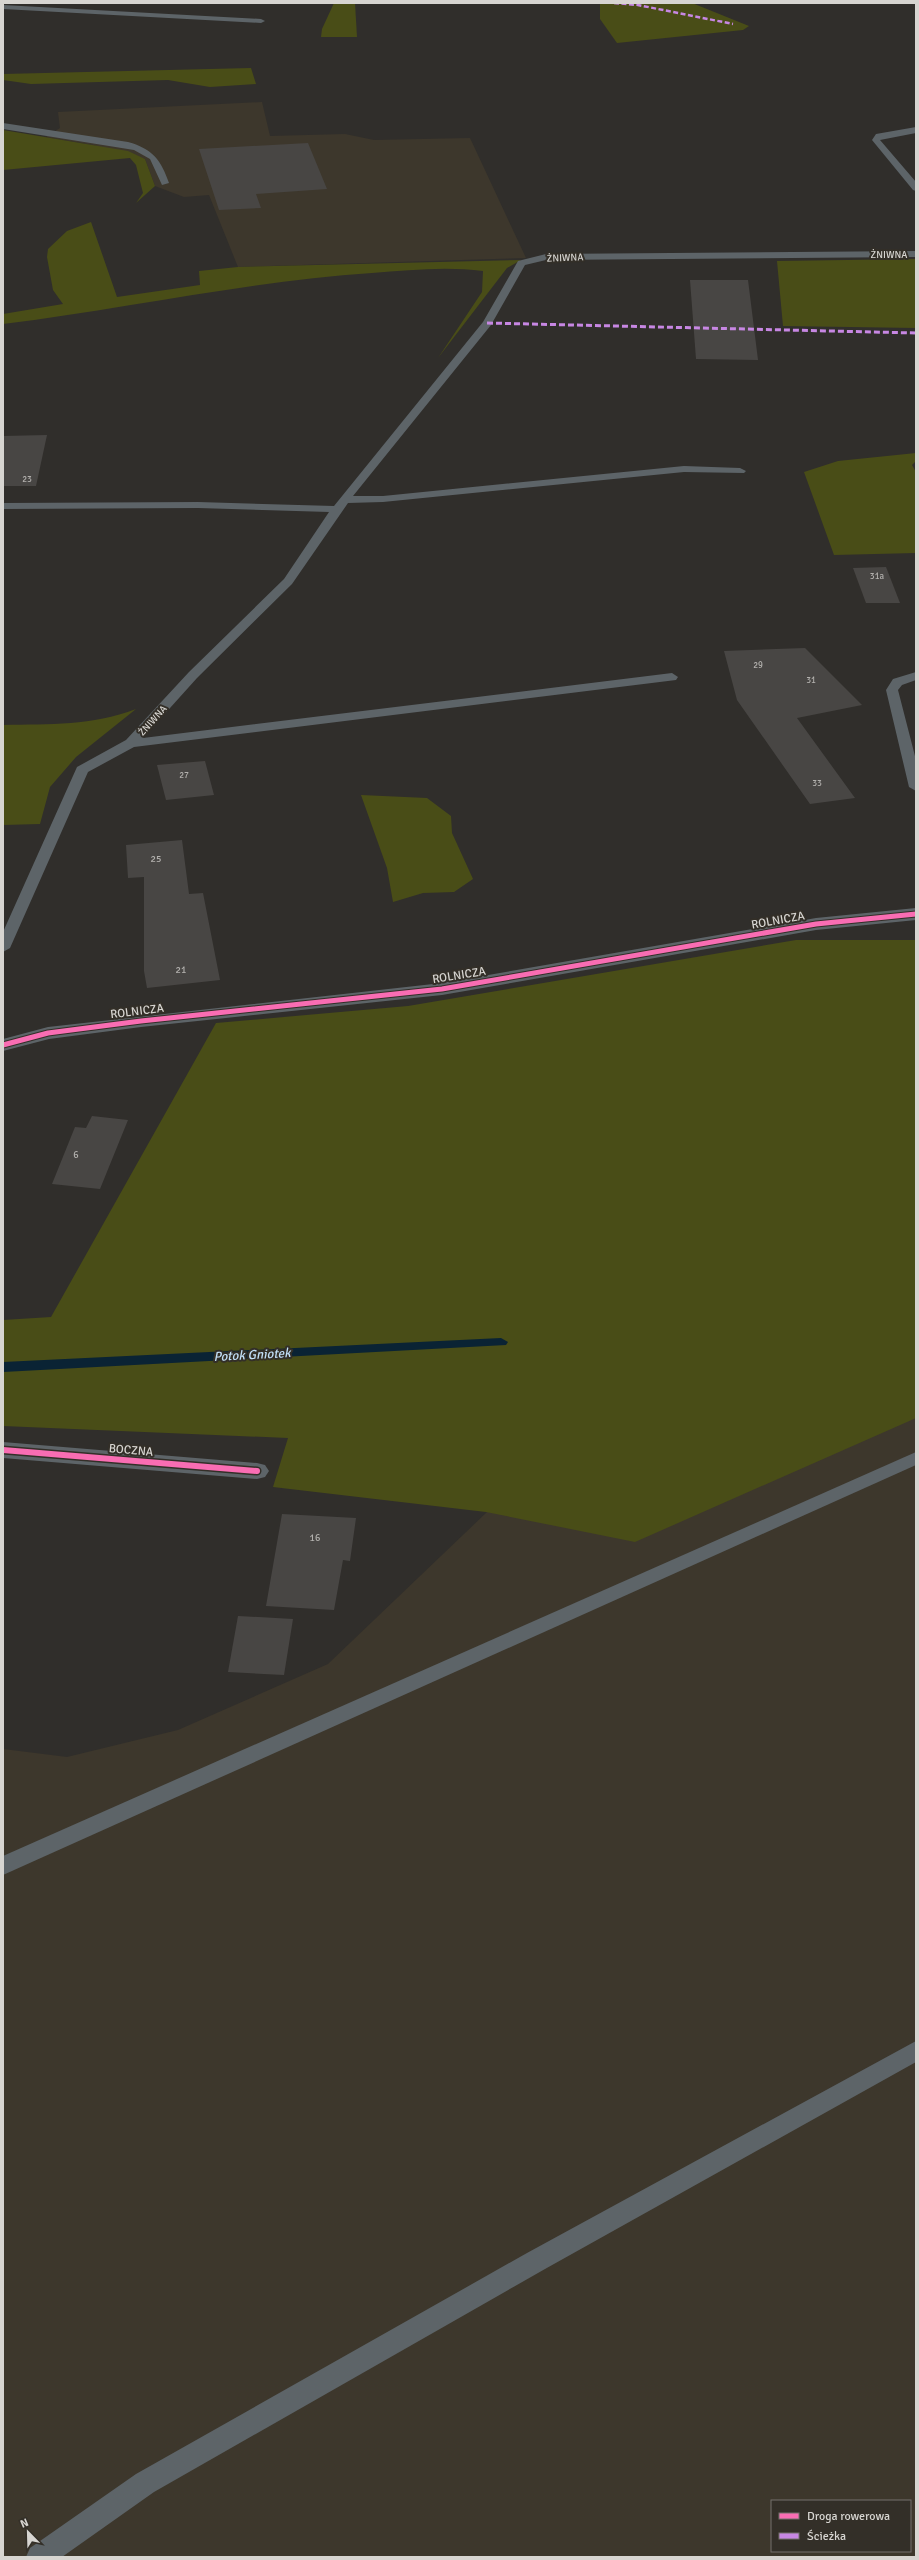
<svg xmlns="http://www.w3.org/2000/svg" width="919" height="2560" font-family="Signika,sans-serif">
	<rect width="100%" height="100%" fill="#302e2b"/>
	<g fill="#3d372c" fill-rule="evenodd">
		<path d="M 262,102 L 270,136 L 345,134 L 374,140 L 470,138 L 526,258 L 238,267 L 209,195 L 184,197 L 155,186 L 145,159 L 93,145 L 46,137 L 60,128 L 58,112 Z"/>
		<path d="M 916,1102 L 916,2557 L 3,2557 L 3,1749 L 67,1757 L 178,1730 L 328,1664 ZM 772,2501 L 910,2501 L 910,2551 L 772,2551 Z"/>
	</g>
	<g fill="#494d17">
		<path d="M 334,3 L 355,3 L 357,37 L 321,37 L 322,29 Z"/>
		<path d="M 600,3 L 692,3 L 749,26 L 743,30 L 617,43 L 600,19 Z"/>
		<path d="M 251,68 L 256,84 L 210,87 L 168,80 L 31,84 L 3,80 L 3,74 Z"/>
		<path d="M 3,130 L 128,151 L 145,159 L 155,186 L 136,203 L 143,193 L 136,165 L 130,158 L 3,170 Z"/>
		<path d="M 91,222 L 117,297 L 200,285 L 199,271 L 238,267 L 521,260 L 507,268 L 438,358 L 482,292 L 483,271 C 447,266 409,270 372,273 C 250,281 125,309 3,324 L 3,314 L 63,304 L 53,290 L 47,257 L 48,249 L 67,231 Z"/>
		<path d="M 916,259 L 916,328 L 783,326 L 777,261 Z"/>
		<path d="M 916,453 L 916,461 L 912,465 L 916,472 L 916,553 L 834,555 L 804,472 L 838,461 Z"/>
		<path d="M 136,709 L 76,757 L 50,787 L 40,824 L 3,825 L 3,725 C 51,724 91,726 136,709 Z"/>
		<path d="M 361,795 L 427,798 L 451,816 L 452,833 L 473,879 L 454,892 L 423,893 L 393,902 L 387,868 Z"/>
		<path d="M 796,940 L 916,940 L 916,1418 L 635,1542 L 486,1512 L 273,1487 L 288,1438 L 3,1426 L 3,1320 L 51,1317 L 216,1023 L 408,1006 Z"/>
	</g>
	<g fill="none" stroke-linecap="round" stroke-linejoin="round">
		<path fill="#0a2334" fill-rule="evenodd" d="M 501,1338 L 508,1342 L 506,1345 L 3,1372 L 3,1362 Z"/>
	</g>
	<g fill="#484644">
		<path d="M 308,143 L 327,189 L 256,194 L 261,208 L 219,210 L 199,149 Z"/>
		<path d="M 690,280 L 748,280 L 758,360 L 696,359 Z"/>
		<path d="M 47,435 L 36,486 L 3,486 L 3,436 Z"/>
		<path d="M 886,567 L 900,603 L 866,603 L 853,568 Z"/>
		<path d="M 805,648 L 862,705 L 797,718 L 855,798 L 810,804 L 737,700 L 724,651 Z"/>
		<path d="M 205,761 L 214,795 L 166,800 L 157,765 Z"/>
		<path d="M 182,840 L 189,894 L 203,893 L 220,980 L 147,988 L 144,971 L 144,877 L 128,878 L 126,845 Z"/>
		<path d="M 92,1116 L 128,1120 L 100,1189 L 52,1184 L 75,1127 L 86,1128 Z"/>
		<path d="M 282,1514 L 356,1518 L 350,1561 L 343,1560 L 334,1610 L 266,1606 Z"/>
		<path d="M 238,1616 L 293,1619 L 284,1675 L 228,1672 Z"/>
	</g>
	<g fill="none" stroke-linecap="round" stroke-linejoin="round">
		<g fill="#5d6468" fill-rule="evenodd">
			<path d="M 3,5 L 261,19 L 265,21 L 261,23 L 3,9 Z"/>
			<path d="M 3,123 L 128,142 C 153,149 161,160 169,183 L 162,185 L 150,159 L 134,150 L 3,129 Z"/>
			<path d="M 916,127 L 916,133 L 880,140 L 916,182 L 916,191 L 913,190 L 872,140 L 876,134 Z"/>
			<path d="M 916,251 L 916,257 L 546,260 L 525,265 L 491,325 L 353,496 L 383,496 L 684,466 L 740,468 L 746,471 L 744,473 L 684,472 L 383,502 L 348,503 L 292,584 L 197,678 L 143,738 L 672,673 L 678,677 L 676,680 L 134,747 L 88,772 L 10,948 L 3,952 L 3,932 L 77,767 L 126,740 L 189,672 L 284,579 L 329,512 L 198,508 L 3,509 L 3,503 L 198,502 L 334,506 L 483,322 L 518,261 L 546,254 Z"/>
			<path d="M 916,672 L 916,680 L 902,685 L 898,690 L 916,760 L 916,791 L 909,787 L 886,690 L 893,679 Z"/>
			<path d="M 916,1452 L 916,1465 L 3,1875 L 3,1856 Z"/>
			<path d="M 916,2041 L 916,2062 L 545,2269 L 154,2492 L 62,2557 L 26,2557 L 30,2548 L 136,2474 L 527,2253 Z"/>
		</g>
		<g fill="#5d6468" fill-rule="evenodd">
			<path d="M 916,908 L 916,920 L 816,930 L 442,995 L 141,1027 L 49,1039 L 3,1051 L 3,1039 L 48,1027 L 442,983 L 816,918 Z"/>
			<path d="M 3,1442 L 257,1463 L 265,1465 L 269,1471 L 265,1477 L 257,1479 L 3,1458 Z"/>
		</g>
		<path stroke="#c787e3" stroke-width="2.5" stroke-dasharray="5 2.5" stroke-linecap="butt" d="M 614,3 L 638,5 L 733,24"/>
		<path stroke="#c787e3" stroke-width="3" stroke-dasharray="6 3" stroke-linecap="butt" d="M 487,323 L 916,333"/>
		<defs>
			<path id="cycleway-far1" d="M 3,1045 L 48,1033 L 141,1021 L 442,989 L 816,924 L 916,914"/>
			<path id="cycleway" d="M 3,1450 L 257,1471"/>
		</defs>
		<use href="#cycleway-far1" stroke="#332f28" stroke-width="7"/>
		<use href="#cycleway" stroke="#332f28" stroke-width="9"/>
		<use href="#cycleway-far1" stroke="#f96db3" stroke-width="5"/>
		<use href="#cycleway" stroke="#f96db3" stroke-width="6"/>
	</g>
	<g text-anchor="middle" stroke-width="4" stroke-linejoin="round" paint-order="stroke">
		<g font-size="9" fill="#b3b1ae">
			<text x="27" y="482">23</text>
			<text x="877" y="579">31a</text>
			<text x="758" y="668">29</text>
			<text x="811" y="683">31</text>
			<text x="184" y="778">27</text>
			<text x="817" y="786">33</text>
		</g>
		<g font-size="10" fill="#d7d5d1" stroke="#332f28">
			<text x="889" y="258">ŻNIWNA</text>
			<text transform="translate(565 257) rotate(-2)" y="4">ŻNIWNA</text>
			<text transform="translate(152 720) rotate(-48)" y="4">ŻNIWNA</text>
		</g>
		<g font-size="10" fill="#b3b1ae">
			<text x="156" y="862">25</text>
			<text x="181" y="973">21</text>
			<text x="76" y="1158">6</text>
			<text x="315" y="1541">16</text>
		</g>
		<g font-size="12" fill="#d7d5d1" stroke="#332f28">
			<text transform="translate(778 920) rotate(-10)" y="4">ROLNICZA</text>
			<text transform="translate(459 975) rotate(-9)" y="4">ROLNICZA</text>
			<text transform="translate(137 1011) rotate(-7)" y="4">ROLNICZA</text>
			<text transform="translate(131 1450) rotate(5)" y="4">BOCZNA</text>
		</g>
		<g font-size="13" font-style="italic" fill="#c2dff7" stroke="#332f28">
			<text transform="translate(252 1354) rotate(-3)" y="5">Potok Gniotek</text>
		</g>
	</g>
	<rect width="919" height="2560" fill="none" stroke="#d7d5d1" stroke-width="8"/>
	<rect x="771" y="2500" width="140" height="52" fill="#332f28" stroke="#75716c"/>
	<rect x="779" y="2513" width="20" height="6" fill="#f96db3" stroke="#75716c"/>
	<text x="807" y="2520" font-size="12" fill="#d7d5d1">Droga rowerowa</text>
	<rect x="779" y="2533" width="20" height="6" fill="#c787e3" stroke="#75716c"/>
	<text x="807" y="2540" font-size="12" fill="#d7d5d1">Ścieżka</text>
	<g transform="translate(28 2532) rotate(337)" stroke="#332f28" stroke-width="3" paint-order="stroke">
	<path d="M0-3L7 15L0 10L-7 15Z" fill="#d7d5d1"/>
	<text y="-6" font-size="11" font-weight="bold" text-anchor="middle" fill="#d7d5d1">N</text>
	</g>
</svg>
